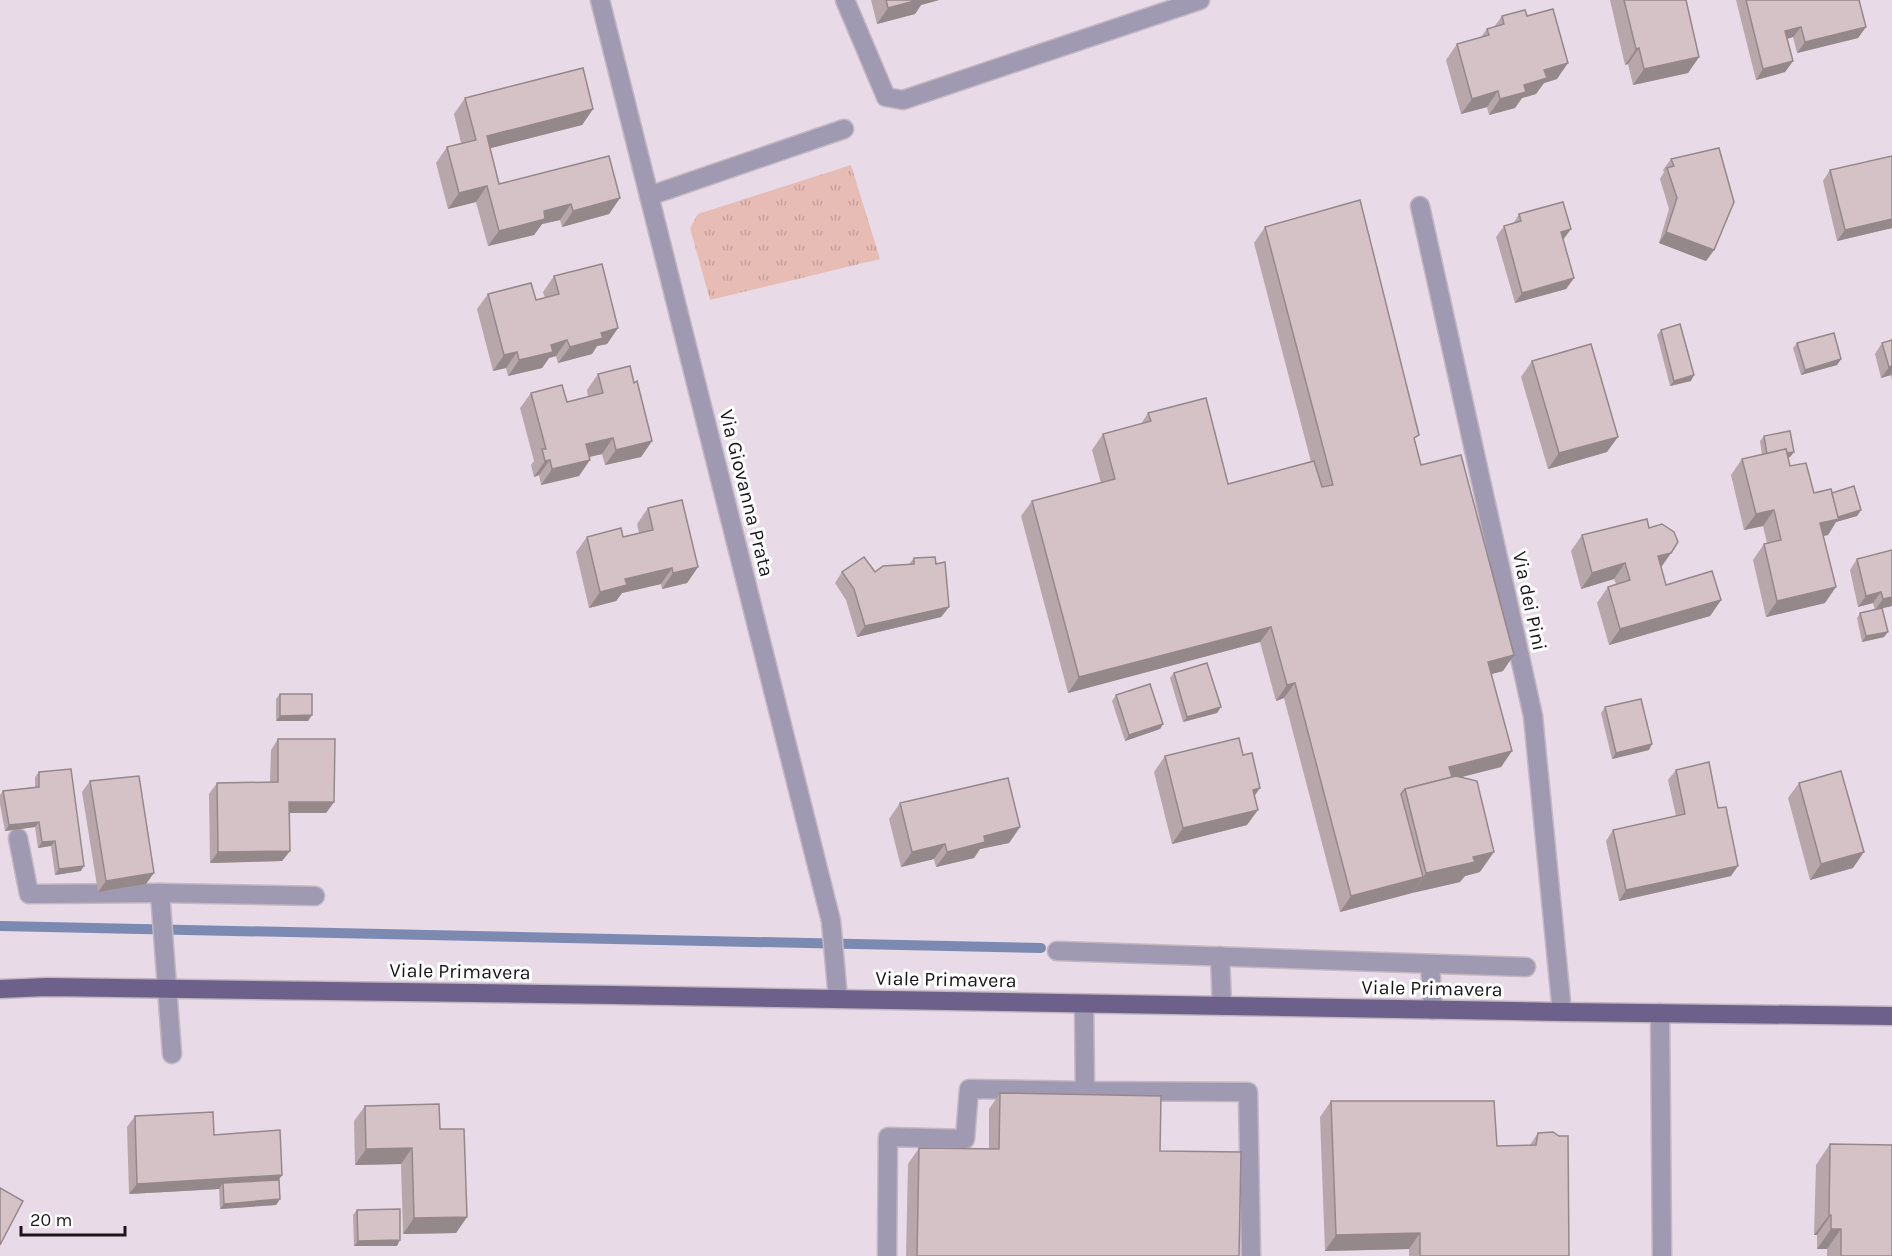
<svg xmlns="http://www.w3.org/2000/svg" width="1892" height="1256" font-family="Karla,sans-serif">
	<defs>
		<pattern id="park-tufts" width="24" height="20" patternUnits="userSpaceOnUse" patternTransform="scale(1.5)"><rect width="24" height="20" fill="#e7bcb5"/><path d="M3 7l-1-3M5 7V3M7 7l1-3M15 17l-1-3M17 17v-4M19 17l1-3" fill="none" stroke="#c6a19b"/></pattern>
	</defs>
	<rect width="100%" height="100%" fill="#e8dae6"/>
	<path fill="url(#park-tufts)" d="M 851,165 L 880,259 L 710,300 L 690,228 L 698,214 Z"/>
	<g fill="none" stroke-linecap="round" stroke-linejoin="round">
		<path stroke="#7c8ab2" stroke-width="10" d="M 0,926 L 1041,948"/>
		<defs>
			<g id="minor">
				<path d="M 600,0 L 831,921 L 838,999"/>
				<path d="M 845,0 L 886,97 L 903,100 L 1200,0"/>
				<path d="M 649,196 L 844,129"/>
				<path d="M 1420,206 L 1533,716 L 1562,1012"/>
				<path d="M 18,838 L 29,894 L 160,893"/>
				<path d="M 1057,951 L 1526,967"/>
				<path d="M 1220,956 L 1222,1006"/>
				<path d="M 1430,964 L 1433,1010"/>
				<path d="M 1084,1004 L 1085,1091 L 1248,1092 L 1251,1256"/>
				<path d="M 1660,1013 L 1662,1256"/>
				<path d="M 172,1054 L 160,893 L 315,896"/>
				<path d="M 887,1256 L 888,1137 L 965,1139 L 969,1089 L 1085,1091"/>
			</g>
			<path id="major" d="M 0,989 L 47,987 L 613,995 L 1562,1012 L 1892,1016"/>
		</defs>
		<use href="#minor" stroke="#c3b7c1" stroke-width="21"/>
		<use href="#major" stroke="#c3b7c1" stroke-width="21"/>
		<use href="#minor" stroke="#a099b2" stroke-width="18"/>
		<use href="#major" stroke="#6d608b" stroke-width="18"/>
	</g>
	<g fill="#b7a7ab">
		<path d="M 871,0 L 939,0 L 921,5 L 915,14 L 877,24 Z"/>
		<path d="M 1610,0 L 1686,0 L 1699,57 L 1688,73 L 1633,85 L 1628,64 L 1625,65 Z"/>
		<path d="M 1736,0 L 1859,0 L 1866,27 L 1858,38 L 1797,53 L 1793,37 L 1787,39 L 1793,61 L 1785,72 L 1756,80 Z"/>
		<path d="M 1502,16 L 1527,16 L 1557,79 L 1544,83 L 1536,94 L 1522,98 L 1515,108 L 1489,115 L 1487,107 L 1461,114 L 1446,60 L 1457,44 L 1481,37 L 1487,29 L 1494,27 Z"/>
		<path d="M 465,98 L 593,109 L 582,125 L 490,148 L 499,184 L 620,198 L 609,214 L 562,227 L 560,220 L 542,224 L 534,235 L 488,246 L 476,202 L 448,209 L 436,163 L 447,147 L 461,143 L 454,114 Z"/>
		<path d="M 1671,159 L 1714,250 L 1706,261 L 1659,243 L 1669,209 L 1660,179 L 1664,172 L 1663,170 Z"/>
		<path d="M 1830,170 L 1892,228 L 1837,241 L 1823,181 Z"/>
		<path d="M 1519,214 L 1563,240 L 1574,278 L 1566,289 L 1515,303 L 1496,237 L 1504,226 L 1513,224 Z"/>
		<path d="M 1265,227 L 1415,441 L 1421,465 L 1503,671 L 1491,674 L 1512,751 L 1501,767 L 1461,777 L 1480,872 L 1465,876 L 1460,882 L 1412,893 L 1340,912 L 1284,698 L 1276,701 L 1260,642 L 1068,693 L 1021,516 L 1032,501 L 1101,483 L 1092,450 L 1103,434 L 1141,424 L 1148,413 L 1228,484 L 1311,462 L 1254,243 Z"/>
		<path d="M 554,276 L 618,328 L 607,344 L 597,346 L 592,354 L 558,363 L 556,356 L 549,358 L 542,368 L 508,376 L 506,368 L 493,371 L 477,309 L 488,294 L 536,300 L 545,298 L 543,292 Z"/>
		<path d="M 1661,330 L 1691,381 L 1670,386 L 1657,335 Z"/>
		<path d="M 1892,340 L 1892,380 L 1891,375 L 1881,378 L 1875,354 L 1882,343 Z"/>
		<path d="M 1797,343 L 1841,359 L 1837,365 L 1801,375 L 1793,348 Z"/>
		<path d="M 1532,361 L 1607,452 L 1548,469 L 1521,377 Z"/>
		<path d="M 598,374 L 634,383 L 652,441 L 641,457 L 605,465 L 602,454 L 589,457 L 579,476 L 541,485 L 539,475 L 534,477 L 531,465 L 534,461 L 520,408 L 531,393 L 567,402 L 588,397 L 587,390 Z"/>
		<path d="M 1764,436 L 1794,452 L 1790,457 L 1788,458 L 1790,466 L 1814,493 L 1832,493 L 1861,510 L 1857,516 L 1836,522 L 1828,535 L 1823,536 L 1825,603 L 1766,617 L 1753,560 L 1764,544 L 1767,543 L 1763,526 L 1744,530 L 1731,475 L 1742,459 L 1762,455 L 1760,441 Z"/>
		<path d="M 648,508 L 698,567 L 687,583 L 662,589 L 661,584 L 622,593 L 616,601 L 589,608 L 576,552 L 587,537 L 623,537 L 639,533 L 637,524 Z"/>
		<path d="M 1649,528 L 1671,553 L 1661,568 L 1666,585 L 1721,600 L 1710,616 L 1609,645 L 1597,603 L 1608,587 L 1616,584 L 1614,579 L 1581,589 L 1571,551 L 1582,535 Z"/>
		<path d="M 1892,550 L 1892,606 L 1882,608 L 1884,637 L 1862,642 L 1857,618 L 1860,613 L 1875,610 L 1873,603 L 1858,607 L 1850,570 L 1857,559 Z"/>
		<path d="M 914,558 L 936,564 L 949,607 L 941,617 L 857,637 L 846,600 L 835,583 L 842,572 L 875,572 L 909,564 Z"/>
		<path d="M 1174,673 L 1217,713 L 1183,722 L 1170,678 Z"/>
		<path d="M 280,694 L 308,721 L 276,721 L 276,699 Z"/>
		<path d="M 1116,695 L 1163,724 L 1160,729 L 1125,741 L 1112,701 Z"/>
		<path d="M 1605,707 L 1649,750 L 1612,759 L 1601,713 Z"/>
		<path d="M 278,739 L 334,802 L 326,813 L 289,813 L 290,851 L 282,861 L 210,863 L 209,794 L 217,783 L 270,782 L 271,750 Z"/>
		<path d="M 1165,756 L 1247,825 L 1172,844 L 1154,772 Z"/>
		<path d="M 1676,770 L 1731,876 L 1619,901 L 1606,841 L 1613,830 L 1676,816 L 1668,780 Z"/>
		<path d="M 39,772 L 81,871 L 55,875 L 51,846 L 38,848 L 35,827 L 5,831 L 0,804 L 0,795 L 3,791 L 35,787 L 35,777 Z"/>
		<path d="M 90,781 L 146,884 L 98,892 L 82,792 Z"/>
		<path d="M 1799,783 L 1853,868 L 1810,880 L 1788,798 Z"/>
		<path d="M 900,803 L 1020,827 L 1009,843 L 980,849 L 974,858 L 936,867 L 934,859 L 901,867 L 889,819 Z"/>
		<path d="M 1000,1093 L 1160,1151 L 1239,1256 L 906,1256 L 908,1164 L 919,1148 L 989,1149 L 989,1109 Z"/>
		<path d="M 1331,1101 L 1497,1146 L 1530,1145 L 1538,1133 L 1569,1256 L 1409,1256 L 1409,1249 L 1325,1251 L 1320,1117 Z"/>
		<path d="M 365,1106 L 440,1129 L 467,1217 L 456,1233 L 403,1234 L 401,1164 L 355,1165 L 354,1121 Z"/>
		<path d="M 135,1116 L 214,1135 L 279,1180 L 280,1199 L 276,1205 L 220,1209 L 219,1189 L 129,1194 L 127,1127 Z"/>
		<path d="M 1830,1144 L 1892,1256 L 1827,1256 L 1827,1249 L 1817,1249 L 1817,1235 L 1814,1235 L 1816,1165 Z"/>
		<path d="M 357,1210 L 397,1246 L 354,1246 L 353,1215 Z"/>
	</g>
	<g fill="#95888b">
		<path d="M 918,0 L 939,0 L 921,5 L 915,14 L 877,24 L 888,8 Z"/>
		<path d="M 1801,27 L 1793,37 L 1777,42 L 1785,31 Z"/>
		<path d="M 1866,27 L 1858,38 L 1797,53 L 1805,42 Z"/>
		<path d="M 1639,48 L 1628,64 L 1625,65 L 1636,49 Z"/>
		<path d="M 1699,57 L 1688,73 L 1633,85 L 1644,69 Z"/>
		<path d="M 1793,61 L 1785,72 L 1756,80 L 1763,69 Z"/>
		<path d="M 1568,63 L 1557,79 L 1544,83 L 1536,94 L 1522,98 L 1515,108 L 1489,115 L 1500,99 L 1544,70 Z"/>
		<path d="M 1498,91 L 1487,107 L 1461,114 L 1472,99 Z"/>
		<path d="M 593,109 L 582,125 L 476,152 L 487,136 Z"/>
		<path d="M 487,186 L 476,202 L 448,209 L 459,193 Z"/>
		<path d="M 620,198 L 609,214 L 562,227 L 573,211 Z"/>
		<path d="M 571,204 L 560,220 L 542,224 L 534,235 L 488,246 L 499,231 L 544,211 Z"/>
		<path d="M 1892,219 L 1892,228 L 1837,241 L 1845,230 Z"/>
		<path d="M 1571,229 L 1563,240 L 1561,232 Z"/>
		<path d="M 1666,232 L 1714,250 L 1706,261 L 1659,243 Z"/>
		<path d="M 1574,278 L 1566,289 L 1515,303 L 1522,293 Z"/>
		<path d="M 618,328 L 607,344 L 597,346 L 592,354 L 558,363 L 570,347 L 601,333 Z"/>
		<path d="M 567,340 L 556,356 L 549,358 L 542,368 L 508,376 L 519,360 L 551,345 Z"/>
		<path d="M 517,352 L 506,368 L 493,371 L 504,355 Z"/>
		<path d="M 1841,359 L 1837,365 L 1801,375 L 1805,370 Z"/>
		<path d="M 1892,366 L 1892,373 L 1891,375 L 1881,378 L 1889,367 Z"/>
		<path d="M 1694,375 L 1691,381 L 1670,386 L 1674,381 Z"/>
		<path d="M 1618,437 L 1607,452 L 1548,469 L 1559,453 Z"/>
		<path d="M 613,438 L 602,454 L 575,460 L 586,444 Z"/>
		<path d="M 652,441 L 641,457 L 605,465 L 616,450 Z"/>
		<path d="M 1794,452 L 1790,457 L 1764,462 L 1768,457 Z"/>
		<path d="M 550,460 L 539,475 L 534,477 L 545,461 Z"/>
		<path d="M 590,460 L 579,476 L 541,485 L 552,469 Z"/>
		<path d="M 1774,510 L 1763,526 L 1744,530 L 1756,514 Z"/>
		<path d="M 1861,510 L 1857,516 L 1836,522 L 1828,535 L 1809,539 L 1820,523 Z"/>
		<path d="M 1671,553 L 1660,568 L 1658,556 Z"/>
		<path d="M 1625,563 L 1614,579 L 1581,589 L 1592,573 Z"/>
		<path d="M 698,567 L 687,583 L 662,589 L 673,573 Z"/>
		<path d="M 672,568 L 661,584 L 622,593 L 616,601 L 589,608 L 600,592 L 625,579 Z"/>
		<path d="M 1836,587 L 1825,603 L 1766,617 L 1777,601 Z"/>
		<path d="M 1881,592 L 1873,603 L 1858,607 L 1866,596 Z"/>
		<path d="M 1892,597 L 1892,606 L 1875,610 L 1883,599 Z"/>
		<path d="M 1721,600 L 1710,616 L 1609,645 L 1620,629 Z"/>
		<path d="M 949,607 L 941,617 L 857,637 L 865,626 Z"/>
		<path d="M 1271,627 L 1260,642 L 1068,693 L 1079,677 Z"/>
		<path d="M 1888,632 L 1884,637 L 1862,642 L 1866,636 Z"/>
		<path d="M 1514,655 L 1503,671 L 1477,678 L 1488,662 Z"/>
		<path d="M 1295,683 L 1284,698 L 1276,701 L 1287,685 Z"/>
		<path d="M 1221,707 L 1217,713 L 1183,722 L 1187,717 Z"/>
		<path d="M 312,715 L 308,721 L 276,721 L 280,716 Z"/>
		<path d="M 1163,724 L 1160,729 L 1125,741 L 1129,735 Z"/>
		<path d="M 1652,744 L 1649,750 L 1612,759 L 1616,753 Z"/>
		<path d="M 1512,751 L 1501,767 L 1438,783 L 1449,767 Z"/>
		<path d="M 1260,788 L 1249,804 L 1253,790 Z"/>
		<path d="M 289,802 L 334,802 L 326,813 L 281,813 Z"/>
		<path d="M 1258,810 L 1247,825 L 1172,844 L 1183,828 Z"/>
		<path d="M 39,822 L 35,827 L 5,831 L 9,825 Z"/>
		<path d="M 1020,827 L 1009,843 L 980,849 L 974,858 L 936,867 L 947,852 L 984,836 Z"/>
		<path d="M 55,841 L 51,846 L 38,848 L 42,842 Z"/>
		<path d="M 945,844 L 934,859 L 901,867 L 912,852 Z"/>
		<path d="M 290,851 L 282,861 L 210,863 L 218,852 Z"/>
		<path d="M 1494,852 L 1480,872 L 1465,876 L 1460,882 L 1412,893 L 1426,873 L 1473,857 Z"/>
		<path d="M 1864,852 L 1853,868 L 1810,880 L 1821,864 Z"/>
		<path d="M 84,866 L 81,871 L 55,875 L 59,869 Z"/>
		<path d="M 1738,866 L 1731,876 L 1619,901 L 1626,890 Z"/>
		<path d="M 154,873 L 146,884 L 98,892 L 106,881 Z"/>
		<path d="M 1423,877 L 1412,893 L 1340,912 L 1351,896 Z"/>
		<path d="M 412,1148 L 401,1164 L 355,1165 L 366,1149 Z"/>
		<path d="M 282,1175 L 275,1186 L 223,1183 L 219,1189 L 129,1194 L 137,1184 Z"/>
		<path d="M 280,1199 L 276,1205 L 220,1209 L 224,1204 Z"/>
		<path d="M 1829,1215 L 1831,1215 L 1817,1235 L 1814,1235 Z"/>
		<path d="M 467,1217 L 456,1233 L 403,1234 L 414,1218 Z"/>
		<path d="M 1831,1229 L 1841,1229 L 1827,1249 L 1817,1249 Z"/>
		<path d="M 1420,1233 L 1409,1249 L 1325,1251 L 1336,1235 Z"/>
		<path d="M 400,1240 L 397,1246 L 354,1246 L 358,1241 Z"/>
	</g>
	<g fill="#d5c2c7" stroke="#95888b" stroke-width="1.5">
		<path d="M 886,0 L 918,0 L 888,8 Z"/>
		<path d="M 1624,0 L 1686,0 L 1699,57 L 1644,69 L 1639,48 L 1636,49 Z"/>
		<path d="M 1746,0 L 1859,0 L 1866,27 L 1805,42 L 1801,27 L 1785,31 L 1793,61 L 1763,69 Z"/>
		<path d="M 1553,9 L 1568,63 L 1544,70 L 1547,78 L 1524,85 L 1526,92 L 1500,99 L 1498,91 L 1472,99 L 1457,44 L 1489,35 L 1487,29 L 1504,24 L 1502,16 L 1525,10 L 1527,16 Z"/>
		<path d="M 583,68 L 593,109 L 487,136 L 499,184 L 609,156 L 620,198 L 573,211 L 571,204 L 544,211 L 545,219 L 499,231 L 487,186 L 459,193 L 447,147 L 476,140 L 465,98 Z"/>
		<path d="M 1719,148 L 1734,202 L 1714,250 L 1666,232 L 1677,198 L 1667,168 L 1674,166 L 1671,159 Z"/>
		<path d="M 1892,156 L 1892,219 L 1845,230 L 1830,170 Z"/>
		<path d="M 1360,200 L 1419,435 L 1414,438 L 1421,465 L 1461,455 L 1514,655 L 1488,662 L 1512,751 L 1449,767 L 1452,777 L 1405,789 L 1401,794 L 1423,877 L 1351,896 L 1295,683 L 1287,685 L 1271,627 L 1079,677 L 1032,501 L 1115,479 L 1103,434 L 1151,421 L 1148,413 L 1206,398 L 1228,484 L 1314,461 L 1322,487 L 1333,485 L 1265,227 Z"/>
		<path d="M 1563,202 L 1571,229 L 1561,232 L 1574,278 L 1522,293 L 1504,226 L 1521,221 L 1519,214 Z"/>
		<path d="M 602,264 L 618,328 L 601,333 L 603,338 L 570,347 L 567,340 L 551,345 L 553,352 L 519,360 L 517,352 L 504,355 L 488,294 L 531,283 L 536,300 L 559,294 L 554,276 Z"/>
		<path d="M 1680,324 L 1694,375 L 1674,381 L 1661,330 Z"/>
		<path d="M 1834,333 L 1841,359 L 1805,370 L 1797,343 Z"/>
		<path d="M 1892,340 L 1892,366 L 1889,367 L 1882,343 Z"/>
		<path d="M 1591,344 L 1618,437 L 1559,453 L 1532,361 Z"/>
		<path d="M 630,366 L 634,383 L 637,381 L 652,441 L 616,450 L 613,438 L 586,444 L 590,460 L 552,469 L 550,460 L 545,461 L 542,449 L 546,449 L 531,393 L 562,385 L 567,402 L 603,393 L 598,374 Z"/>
		<path d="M 1790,431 L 1794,452 L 1787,453 L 1786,449 L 1767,454 L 1764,436 Z"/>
		<path d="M 1786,449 L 1790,466 L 1806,463 L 1814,493 L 1831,489 L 1839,519 L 1820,523 L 1836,587 L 1777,601 L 1764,544 L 1781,540 L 1774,510 L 1756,514 L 1742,459 Z"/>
		<path d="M 1854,486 L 1861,510 L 1838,517 L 1832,493 Z"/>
		<path d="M 682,500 L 698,567 L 673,573 L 672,568 L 625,579 L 627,585 L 600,592 L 587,537 L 621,528 L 623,537 L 653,530 L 648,508 Z"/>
		<path d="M 1647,519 L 1649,528 L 1662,524 L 1674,532 L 1678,542 L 1671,553 L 1658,556 L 1666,585 L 1712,571 L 1721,600 L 1620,629 L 1608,587 L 1630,580 L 1625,563 L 1592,573 L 1582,535 Z"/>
		<path d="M 1892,550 L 1892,597 L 1883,599 L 1881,592 L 1866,596 L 1857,559 Z"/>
		<path d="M 864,557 L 875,572 L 883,566 L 914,564 L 914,558 L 935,557 L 936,564 L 945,562 L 949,607 L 865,626 L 854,589 L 842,572 Z"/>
		<path d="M 1882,608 L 1888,632 L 1866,636 L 1860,613 Z"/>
		<path d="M 1207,663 L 1221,707 L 1187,717 L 1174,673 Z"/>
		<path d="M 1150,684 L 1163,724 L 1129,735 L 1116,695 Z"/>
		<path d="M 280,694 L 312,694 L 312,715 L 280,716 Z"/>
		<path d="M 1641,699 L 1652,744 L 1616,753 L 1605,707 Z"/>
		<path d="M 1239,738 L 1243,755 L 1252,753 L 1260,788 L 1253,790 L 1258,810 L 1183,828 L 1165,756 Z"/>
		<path d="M 278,739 L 335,739 L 334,802 L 289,802 L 290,851 L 218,852 L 217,783 L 278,782 Z"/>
		<path d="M 1709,762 L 1718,808 L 1726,807 L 1738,866 L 1626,890 L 1613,830 L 1685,814 L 1676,770 Z"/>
		<path d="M 71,769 L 84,866 L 59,869 L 55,841 L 42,842 L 39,822 L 9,825 L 3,791 L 39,787 L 39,772 Z"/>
		<path d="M 1841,771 L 1864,852 L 1821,864 L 1799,783 Z"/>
		<path d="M 139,776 L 154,873 L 106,881 L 90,781 Z"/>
		<path d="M 1456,776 L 1477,781 L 1494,852 L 1473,857 L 1475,862 L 1426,873 L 1405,789 Z"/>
		<path d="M 1008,778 L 1020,827 L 984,836 L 985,842 L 947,852 L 945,844 L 912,852 L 900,803 Z"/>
		<path d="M 1000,1093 L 1161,1096 L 1160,1151 L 1241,1152 L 1239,1256 L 917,1256 L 919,1148 L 999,1149 Z"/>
		<path d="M 1331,1101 L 1494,1101 L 1497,1146 L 1536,1145 L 1538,1133 L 1553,1132 L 1559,1136 L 1568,1136 L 1569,1256 L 1420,1256 L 1420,1233 L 1336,1235 Z"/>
		<path d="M 439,1104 L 440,1129 L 464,1129 L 467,1217 L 414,1218 L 412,1148 L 366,1149 L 365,1106 Z"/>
		<path d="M 213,1112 L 214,1135 L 280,1130 L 282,1175 L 137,1184 L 135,1116 Z"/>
		<path d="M 1830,1144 L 1892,1145 L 1892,1256 L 1841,1256 L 1841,1229 L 1831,1229 L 1831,1215 L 1829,1215 Z"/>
		<path d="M 279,1180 L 280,1199 L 224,1204 L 223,1183 Z"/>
		<path d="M 0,1188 L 23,1201 L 0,1245 Z"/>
		<path d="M 400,1209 L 400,1240 L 358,1241 L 357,1210 Z"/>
	</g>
	<g text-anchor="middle" stroke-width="6" stroke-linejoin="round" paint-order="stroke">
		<g font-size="20" fill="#1b161b" stroke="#fff">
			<text transform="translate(747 493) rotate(76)" y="7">Via Giovanna Prata</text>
			<text transform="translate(1530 601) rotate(78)" y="7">Via dei Pini</text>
			<text transform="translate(460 971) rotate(1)" y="7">Viale Primavera</text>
			<text transform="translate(946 979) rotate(1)" y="7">Viale Primavera</text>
			<text transform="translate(1432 988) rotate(1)" y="7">Viale Primavera</text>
		</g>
	</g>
	<path d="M21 1226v9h104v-9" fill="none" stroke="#1b161b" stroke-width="3"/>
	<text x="30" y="1226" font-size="18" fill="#1b161b" stroke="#ffffff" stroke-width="4.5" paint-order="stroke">20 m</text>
</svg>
